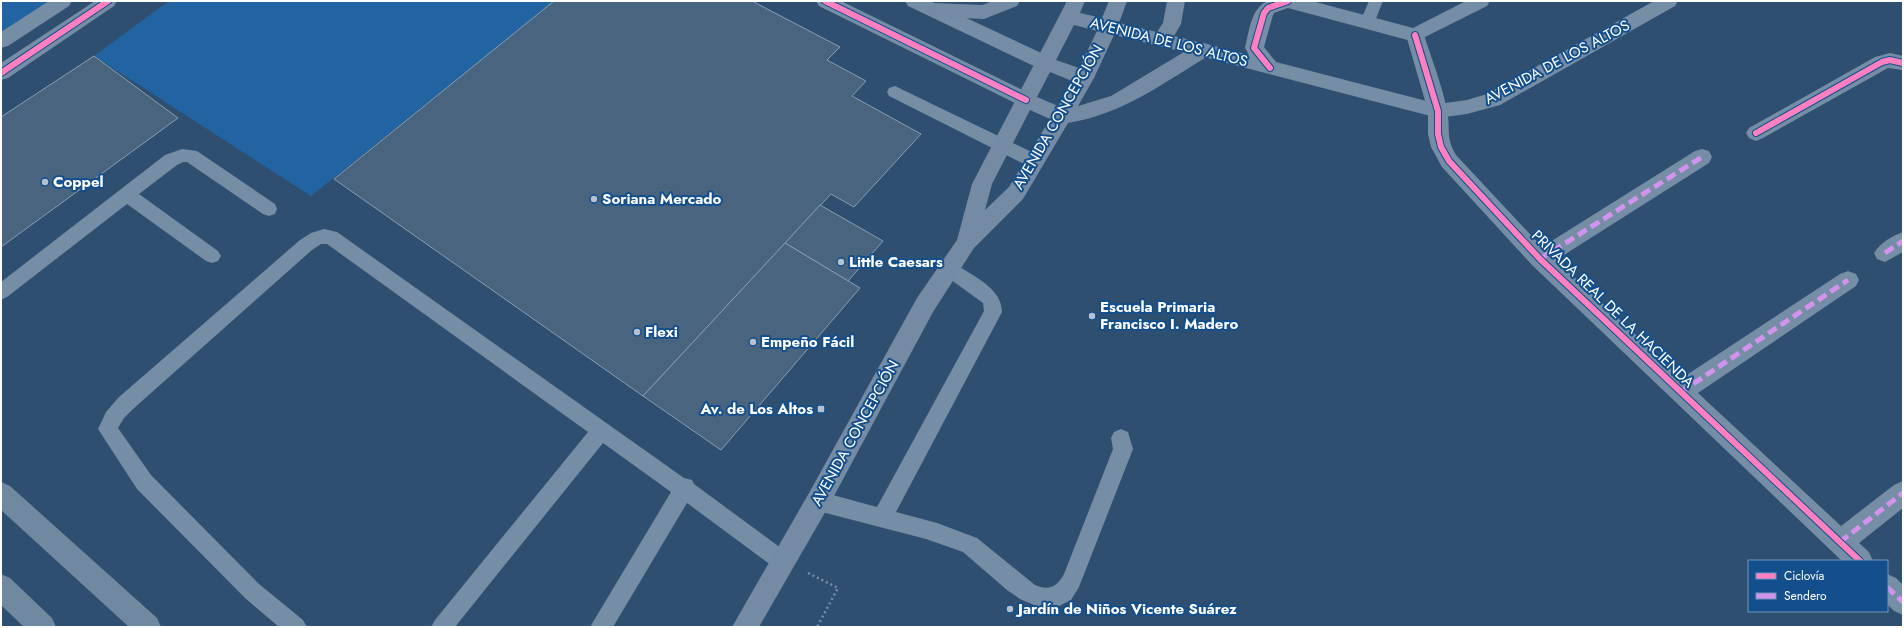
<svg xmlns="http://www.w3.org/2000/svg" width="1904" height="628" font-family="Jost,sans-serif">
	<rect width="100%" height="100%" fill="#2e4f70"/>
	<g fill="#2264a2">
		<path d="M 1,1 L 55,1 L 1,38 Z"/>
		<path d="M 169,1 L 555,1 L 311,196 L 94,56 Z"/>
	</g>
	<g fill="#48647f" stroke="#899eb3">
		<path d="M 554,1 L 752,1 L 840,47 L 827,60 L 866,81 L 852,96 L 921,134 L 854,207 L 831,194 L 643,396 L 334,179 Z"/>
		<path d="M 94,56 L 178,118 L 1,247 L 1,117 Z"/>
		<path d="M 820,205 L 883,241 L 848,281 L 785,243 Z"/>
		<path d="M 785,243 L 860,288 L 721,450 L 643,396 Z"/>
	</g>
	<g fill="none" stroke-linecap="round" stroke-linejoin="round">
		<path stroke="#758da5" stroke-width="2.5" stroke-dasharray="2 3" stroke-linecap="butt" d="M 808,573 L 838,588 L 817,627"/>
		<g fill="#758da5" fill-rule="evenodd">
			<path d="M 1369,1 L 1383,1 L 1373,26 L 1368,27 L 1363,26 L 1360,22 Z"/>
			<path d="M 895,86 L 1040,156 L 1042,161 L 1040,166 L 1034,168 L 1028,166 L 889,96 L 887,92 L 889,88 Z"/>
			<path d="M 182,149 L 197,151 L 275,204 L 277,209 L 275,214 L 269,216 L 263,214 L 187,162 L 183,162 L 177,165 L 139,194 L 218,251 L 221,256 L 218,261 L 212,263 L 206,261 L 127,204 L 7,297 L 1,300 L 1,282 L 165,155 Z"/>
			<path d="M 324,229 L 337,232 L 684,478 L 692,480 L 694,484 L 789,554 L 792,561 L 789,568 L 782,571 L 775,568 L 687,503 L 613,627 L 590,627 L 671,492 L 603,443 L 455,627 L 431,627 L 435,620 L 588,432 L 327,244 L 321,244 L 312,250 L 133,409 L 124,418 L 118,428 L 151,475 L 259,584 L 303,620 L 307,627 L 279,627 L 245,598 L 137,489 L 98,429 L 106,412 L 119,397 L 300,240 L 311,233 Z"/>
			<path d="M 949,262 L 955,264 C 973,276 1002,288 1002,312 L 896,512 L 937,523 L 977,538 L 1035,585 C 1049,591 1057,587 1064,574 L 1113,449 L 1111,438 L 1114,432 L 1121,429 L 1128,432 L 1133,449 L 1079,587 L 1071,600 L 1053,609 L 1041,608 L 1020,599 L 1007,590 L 963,552 L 926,539 L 818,511 L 811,508 L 808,501 L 811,494 L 818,491 L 877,507 L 984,311 L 983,303 L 943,274 L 940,269 L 943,264 Z"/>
		</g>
		<g fill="#758da5" fill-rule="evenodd">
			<path d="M 1415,28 L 1422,30 L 1424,35 C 1432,60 1442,85 1447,110 C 1451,129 1445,136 1456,155 L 1542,247 L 1695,151 L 1702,149 L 1709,151 L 1712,157 L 1709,163 L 1556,260 L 1682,378 L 1840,274 L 1848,271 L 1856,274 L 1859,280 L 1856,286 L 1698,393 L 1841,526 L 1894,485 L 1903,481 L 1903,508 L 1859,543 L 1869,552 L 1873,561 L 1842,561 L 1532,265 L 1442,167 L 1431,147 L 1428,134 L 1428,111 L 1406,35 L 1408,30 Z"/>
			<path d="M 1890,53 L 1903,56 L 1903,70 L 1888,68 L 1763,138 L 1756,141 L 1749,138 L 1746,133 L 1749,128 L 1875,57 Z"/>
			<path d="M 1903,232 L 1903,252 L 1885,262 L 1877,259 L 1874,253 C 1880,243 1892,236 1903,232 Z"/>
			<path d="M 1887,574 L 1896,578 L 1903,585 L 1903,615 L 1894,611 L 1887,604 Z"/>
		</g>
		<g fill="#758da5" fill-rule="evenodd">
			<path d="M 49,1 L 72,1 L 69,6 L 8,46 L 1,48 L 1,32 Z"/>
			<path d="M 95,1 L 117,1 L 114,6 L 8,78 L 1,80 L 1,63 Z"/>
			<path d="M 816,1 L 841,1 L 1033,95 L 1036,100 L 1033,105 L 1026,107 L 1019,105 L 819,6 Z"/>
			<path d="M 905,1 L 930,1 L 1052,58 L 1054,63 L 1052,68 L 1045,70 L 1038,68 L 908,6 Z"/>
			<path d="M 1268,1 L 1312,1 L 1413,28 L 1466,1 L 1490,1 L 1487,6 L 1415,42 L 1288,8 L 1274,13 L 1273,15 L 1264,47 L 1276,62 L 1438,104 L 1467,100 L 1487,94 L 1654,1 L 1678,1 L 1675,6 L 1500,105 L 1467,114 L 1438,118 L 1196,55 L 1194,50 L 1196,45 L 1203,43 L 1249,55 L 1245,48 C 1249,32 1251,7 1268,1 Z"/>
		</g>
		<g fill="#7189a0" fill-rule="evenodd">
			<path d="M 1,482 L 10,486 L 157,618 L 161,627 L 129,627 L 1,510 Z"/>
			<path d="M 1,574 L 10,578 L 52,618 L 56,627 L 24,627 L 1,605 Z"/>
		</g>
		<g fill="#748ba3" fill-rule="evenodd">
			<path d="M 993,1 L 1020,1 L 1017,6 L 984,19 L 934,17 L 928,15 L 925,10 L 928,5 L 934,3 L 982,5 Z"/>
			<path d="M 1067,1 L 1085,1 L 1080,13 L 1102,18 L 1109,1 L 1127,1 L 1119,23 L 1157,32 L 1163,23 L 1167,1 L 1185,1 L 1181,24 L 1174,36 L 1210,45 L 1212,50 L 1210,55 C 1163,83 1123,114 1068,123 L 1023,199 L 974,248 L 933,312 L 827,509 L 759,627 L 732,627 L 809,493 L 917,298 L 957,240 L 972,184 ZM 1074,25 L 1097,31 L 1079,68 L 1056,60 ZM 1114,35 L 1184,52 L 1111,96 L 1078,106 L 1094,78 ZM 1050,72 L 1072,81 L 1058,106 L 1037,97 ZM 1030,110 L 1050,119 L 1009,187 L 985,210 L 992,184 Z"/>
		</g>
		<g stroke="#d193ec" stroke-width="5" stroke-dasharray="10 5" stroke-linecap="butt">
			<path d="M 1885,253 L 1903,241"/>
			<path d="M 1540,259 L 1702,157"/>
			<path d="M 1681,392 L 1848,280"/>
			<path d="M 1840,542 L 1903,493"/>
			<path d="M 1887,587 L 1903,602"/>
		</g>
		<defs>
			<g id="cycleway">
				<path d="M 825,1 L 1026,100"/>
				<path d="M 1415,35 L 1438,111 L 1438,134 L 1441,147 L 1449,161 L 1540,259 L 1860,561"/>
				<path d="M 1270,68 L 1254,48 L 1264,13 L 1268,8 L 1288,1"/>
				<path d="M 1,73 L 108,1"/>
				<path d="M 1756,133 L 1882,62 L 1890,60 L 1903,63"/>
			</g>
		</defs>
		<use href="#cycleway" stroke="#124f8c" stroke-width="8"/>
		<use href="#cycleway" stroke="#ff80c0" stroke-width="6"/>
	</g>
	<g fill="#b6c1cd" stroke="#124f8c" stroke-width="1.5">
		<circle cx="45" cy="182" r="4"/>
		<circle cx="594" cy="199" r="4"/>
		<circle cx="841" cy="262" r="4"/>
		<circle cx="1092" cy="316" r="4"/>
		<circle cx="637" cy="332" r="4"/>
		<circle cx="753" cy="342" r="4"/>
		<rect x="817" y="405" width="8" height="8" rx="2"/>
		<circle cx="1010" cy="609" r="4"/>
	</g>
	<g text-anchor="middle" stroke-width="4" stroke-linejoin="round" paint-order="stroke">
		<g font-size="15" fill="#fff" stroke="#124f8c">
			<text transform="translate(1169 42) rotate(14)" y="5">AVENIDA DE LOS ALTOS</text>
			<text transform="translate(1557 62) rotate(-28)" y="5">AVENIDA DE LOS ALTOS</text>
			<text transform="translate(1058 117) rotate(-60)" y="5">AVENIDA CONCEPCIÓN</text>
			<text transform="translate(1613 309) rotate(44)" y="5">PRIVADA REAL DE LA HACIENDA</text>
			<text transform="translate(855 433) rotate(-61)" y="5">AVENIDA CONCEPCIÓN</text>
		</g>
		<g font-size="15" font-weight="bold" fill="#fff" stroke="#124f8c" text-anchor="start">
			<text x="53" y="187">Coppel</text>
			<text x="602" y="204">Soriana Mercado</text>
			<text x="849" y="267">Little Caesars</text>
			<text x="1100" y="312">Escuela Primaria<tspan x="1100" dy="17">Francisco I. Madero</tspan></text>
			<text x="645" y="337">Flexi</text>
			<text x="761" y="347">Empeño Fácil</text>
			<text x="813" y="414" text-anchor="end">Av. de Los Altos</text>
			<text x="1018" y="614">Jardín de Niños Vicente Suárez</text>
		</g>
	</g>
	<rect width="1904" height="628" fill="none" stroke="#ffffff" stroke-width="4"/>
	<rect x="1748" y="560" width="140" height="52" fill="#124f8c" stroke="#7195ba"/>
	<rect x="1756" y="573" width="20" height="6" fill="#ff80c0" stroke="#7195ba"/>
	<text x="1784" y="580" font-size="12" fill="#ffffff">Ciclovía</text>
	<rect x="1756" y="593" width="20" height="6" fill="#d193ec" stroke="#7195ba"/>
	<text x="1784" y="600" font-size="12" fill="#ffffff">Sendero</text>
</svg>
